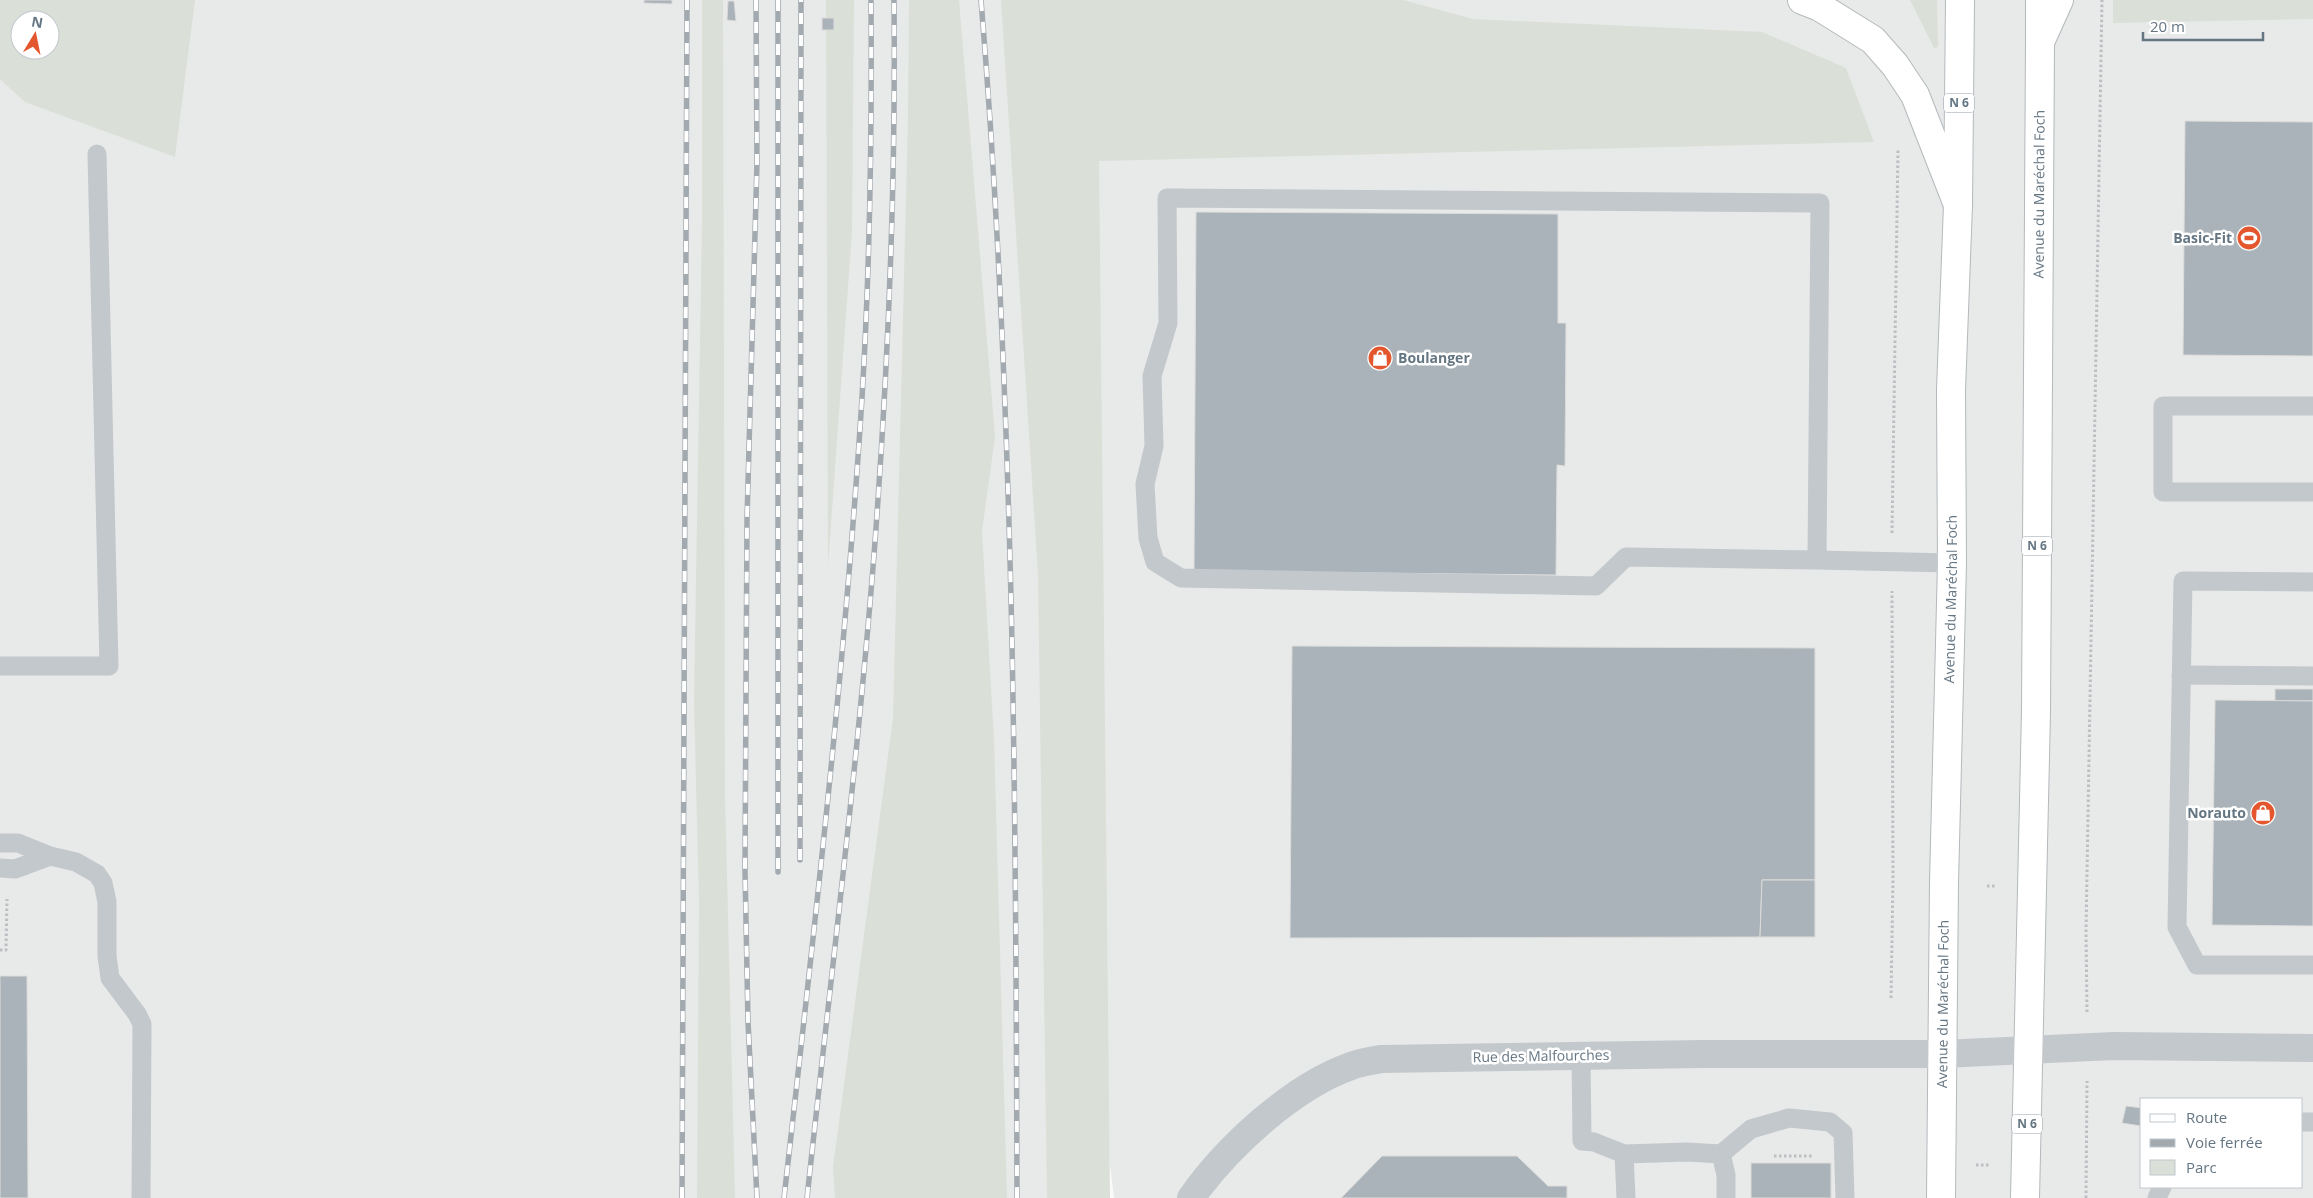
<svg xmlns="http://www.w3.org/2000/svg" width="2313" height="1198" font-family="'Open Sans',sans-serif">
	<rect width="100%" height="100%" fill="#fafaf8"/>
	<path fill="#e8e9e9" fill-rule="evenodd" d="M 0,0 L 2313,0 L 2313,1198 L 1114,1198 L 1044,619 L 1104,1198 L 0,1198 ZM 20,20 L 50,20 L 50,50 L 20,50 ZM 2142,1099 L 2302,1099 L 2302,1187 L 2142,1187 Z"/>
	<g fill="#dadfd7" fill-rule="evenodd">
		<path d="M 0,0 L 195,0 L 175,157 L 25,102 L 0,79 ZM 20,20 L 50,20 L 50,50 L 20,50 Z"/>
		<path d="M 702,0 L 723,0 L 725,795 L 735,1198 L 697,1198 L 699,902 L 694,701 L 702,225 Z"/>
		<path d="M 826,0 L 854,0 L 852,231 L 828,566 Z"/>
		<path d="M 909,0 L 959,0 L 995,437 L 982,531 L 994,740 L 1007,1198 L 835,1198 L 833,1167 L 893,718 L 908,119 Z"/>
		<path d="M 1001,0 L 1403,0 L 1473,19 L 1762,32 L 1846,68 L 1874,142 L 1099,161 L 1110,1198 L 1047,1198 L 1038,574 Z"/>
		<path d="M 1910,0 L 1937,0 L 1938,47 L 1934,48 Z"/>
		<path d="M 2113,0 L 2313,0 L 2313,19 L 2113,23 Z"/>
	</g>
	<g fill="#aab3b9" stroke="#dcdcda">
		<path d="M 644,0 L 672,0 L 672,4 L 644,3 Z"/>
		<path d="M 728,1 L 734,1 L 736,21 L 727,20 Z"/>
		<rect x="822" y="18" width="12" height="12"/>
		<path d="M 2185,121 L 2313,122 L 2313,356 L 2183,355 Z"/>
		<path d="M 1196,212 L 1558,214 L 1558,323 L 1566,323 L 1565,466 L 1557,465 L 1556,575 L 1194,571 Z"/>
		<path d="M 1292,646 L 1815,648 L 1815,880 L 1762,880 L 1760,937 L 1290,938 Z"/>
		<rect x="2275" y="689" width="38" height="12"/>
		<path d="M 2215,700 L 2313,701 L 2313,926 L 2212,925 Z"/>
		<path d="M 1762,880 L 1815,880 L 1815,937 L 1760,937 Z"/>
		<path d="M 0,976 L 27,976 L 28,1198 L 0,1198 Z"/>
		<path d="M 2126,1106 L 2142,1108 L 2141,1126 L 2122,1123 Z"/>
		<path d="M 1382,1156 L 1517,1156 L 1548,1186 L 1567,1186 L 1567,1198 L 1341,1198 Z"/>
		<rect x="1751" y="1163" width="80" height="35"/>
	</g>
	<g fill="none" stroke-linecap="round" stroke-linejoin="round">
		<defs>
			<g id="primary">
				<path d="M 2040,0 L 2040,42"/>
				<path d="M 1958,203 L 1960,0"/>
			</g>
			<g id="trunk">
				<path id="s1" d="M 1941,1198 L 1944,883 L 1952,563 L 1951,390 L 1958,205"/>
				<path id="s2" d="M 2025,1198 L 2036,712 L 2040,42"/>
			</g>
			<g id="motorway">
				<path d="M 1802,0 L 1820,7 L 1873,40 L 1895,65 L 1915,95 L 1958,205"/>
				<path d="M 2040,42 L 2059,0"/>
			</g>
		</defs>
		<use href="#primary" stroke="#b5babe" stroke-width="30"/>
		<use href="#trunk" stroke="#b4b9bd" stroke-width="30"/>
		<use href="#motorway" stroke="#b4b9bd" stroke-width="30"/>
		<g stroke="#bbbfc2" stroke-width="3" stroke-dasharray="2.5 2.5" stroke-linecap="butt">
			<path d="M 1892,533 L 1898,149"/>
			<path d="M 1987,886 L 1997,886"/>
			<path d="M 0,950 L 6,950 L 7,899"/>
			<path d="M 1891,998 L 1893,879 L 1892,591"/>
			<path d="M 2087,1012 L 2086,932 L 2102,0"/>
			<path d="M 1774,1156 L 1813,1156"/>
			<path d="M 1976,1165 L 1990,1165"/>
			<path d="M 2086,1198 L 2087,1081"/>
		</g>
		<g stroke="#c3c8cc" stroke-width="19">
			<path d="M 2313,406 L 2163,406 L 2163,492 L 2313,492"/>
			<path d="M 1817,560 L 1626,557 L 1596,586 L 1181,578 L 1155,562 L 1148,538 L 1145,484 L 1154,446 L 1152,376 L 1168,323 L 1167,198 L 1820,203 L 1817,560 L 1952,563"/>
			<path d="M 2313,582 L 2183,581 L 2177,927 L 2197,965 L 2313,965"/>
			<path d="M 0,666 L 109,666 L 97,154"/>
			<path d="M 2181,675 L 2313,676"/>
			<path d="M 0,843 L 18,843 L 50,856 L 76,862 L 97,874 L 103,883 L 107,902 L 107,956 L 110,978 L 137,1014 L 142,1024 L 141,1198"/>
			<path d="M 0,868 L 15,869 L 50,856"/>
			<path d="M 1581,1056 L 1582,1141 L 1594,1142 L 1624,1154 L 1687,1152 L 1721,1154 L 1726,1175 L 1726,1198"/>
			<path d="M 2302,1122 L 2313,1122"/>
			<path d="M 1624,1154 L 1626,1198"/>
			<path d="M 1721,1154 L 1751,1129 L 1789,1118 L 1830,1122 L 1843,1133 L 1845,1198"/>
			<path d="M 2157,1198 L 2162,1187"/>
		</g>
		<path stroke="#c3c8cc" stroke-width="28" d="M 1191,1198 C 1227,1147 1292,1087 1351,1066 C 1361,1062 1371,1061 1381,1059 L 1703,1054 L 1942,1054 L 2114,1046 L 2313,1048"/>
		<use href="#primary" stroke="#fff" stroke-width="28"/>
		<use href="#trunk" stroke="#fff" stroke-width="28"/>
		<use href="#motorway" stroke="#fff" stroke-width="28"/>
		<defs>
			<g id="rail">
				<path d="M 756,0 L 757,163 L 747,519 L 745,870 L 748,1022 L 757,1198"/>
				<path d="M 778,0 L 778,872"/>
				<path d="M 981,0 C 1014,399 1016,798 1017,1198"/>
				<path d="M 800,860 L 801,0"/>
				<path d="M 682,1198 L 687,0"/>
				<path d="M 784,1198 C 814,932 845,666 862,398 C 870,266 872,133 871,0"/>
				<path d="M 807,1198 C 830,984 857,770 874,555 C 888,371 896,185 894,0"/>
			</g>
		</defs>
		<use href="#rail" stroke="#a2aab0" stroke-width="5.5"/>
		<use href="#rail" stroke="#fff" stroke-width="4" stroke-dasharray="11" stroke-linecap="butt"/>
	</g>
	<defs>
		<symbol id="stadium-disc" viewBox="-11 -11 22 22"><circle r="9.5" fill="#e4572e" stroke="#fff"/><path d="M0-5a6.5 5 0 1 0 0 10a6.5 5 0 1 0 0-10ZM-3.5-1.8h7v3.6h-7Z" fill="#fff"/></symbol>
		<symbol id="shop-disc" viewBox="-11 -11 22 22"><circle r="9.5" fill="#e4572e" stroke="#fff"/><path d="M-5-2.5h2.3a2.7 3.5 0 0 1 5.4 0H5L5.5 6h-11ZM-1.5-2.5h3a1.5 2.3 0 0 0-3 0Z" fill="#fff"/></symbol>
	</defs>
	<g fill-rule="evenodd">
		<use href="#stadium-disc" x="2235" y="224" width="28" height="28"/>
		<use href="#shop-disc" x="1366" y="344" width="28" height="28"/>
		<use href="#shop-disc" x="2249" y="799" width="28" height="28"/>
	</g>
	<g text-anchor="middle" stroke-width="5" stroke-linejoin="round" paint-order="stroke">
		<g fill="#fff" stroke="#939fa8" stroke-width="1">
			<rect x="1944" y="93.5" width="30" height="19" rx="4"/>
			<rect x="2022" y="536.5" width="30" height="19" rx="4"/>
			<rect x="2012" y="1114.5" width="30" height="19" rx="4"/>
		</g>
		<g font-size="12" font-weight="bold" fill="#657683">
			<text x="1959" y="107">N 6</text>
			<text x="2037" y="550">N 6</text>
			<text x="2027" y="1128">N 6</text>
		</g>
		<g font-size="14" fill="#657683" stroke="#fff">
			<text dy="5" stroke="none"><textPath href="#s2" startOffset="1004">Avenue du Maréchal Foch</textPath></text>
			<text dy="5" stroke="none"><textPath href="#s1" startOffset="599">Avenue du Maréchal Foch</textPath></text>
			<text dy="5" stroke="none"><textPath href="#s1" startOffset="194">Avenue du Maréchal Foch</textPath></text>
			<text transform="translate(1541 1056) rotate(-1)" y="5">Rue des Malfourches</text>
		</g>
		<g font-size="14" font-weight="bold" fill="#657683" stroke="#fff" text-anchor="end">
			<text x="2232" y="243">Basic-Fit</text>
			<text x="1398" y="363" text-anchor="start">Boulanger</text>
			<text x="2246" y="818">Norauto</text>
		</g>
	</g>
	<rect x="2140" y="1098" width="162" height="90" fill="#ffffff" stroke="#c1c8cd"/>
	<rect x="2150" y="1114" width="25" height="8" fill="#ffffff" stroke="#c1c8cd"/>
	<text x="2186" y="1123" font-size="15" fill="#657683">Route</text>
	<rect x="2150" y="1139" width="25" height="8" fill="#a2aab0" stroke="#c1c8cd"/>
	<text x="2186" y="1148" font-size="15" fill="#657683">Voie ferrée</text>
	<rect x="2150" y="1160" width="25" height="15" fill="#dadfd7" stroke="#c1c8cd"/>
	<text x="2186" y="1173" font-size="15" fill="#657683">Parc</text>
	<g transform="translate(35 35) rotate(10)"><circle r="24" fill="#ffffff" stroke="#c1c8cd"/>
	<path d="M0-4L9 19L0 12L-9 19Z" fill="#e4572e"/>
	<text y="-8" font-size="14" font-weight="bold" text-anchor="middle" fill="#657683">N</text>
	</g>
	<path d="M2143 32v8h120v-8" fill="none" stroke="#657683" stroke-width="2.5"/>
	<text x="2150" y="32" font-size="15" fill="#657683" stroke="#ffffff" stroke-width="4" paint-order="stroke">20 m</text>
</svg>
